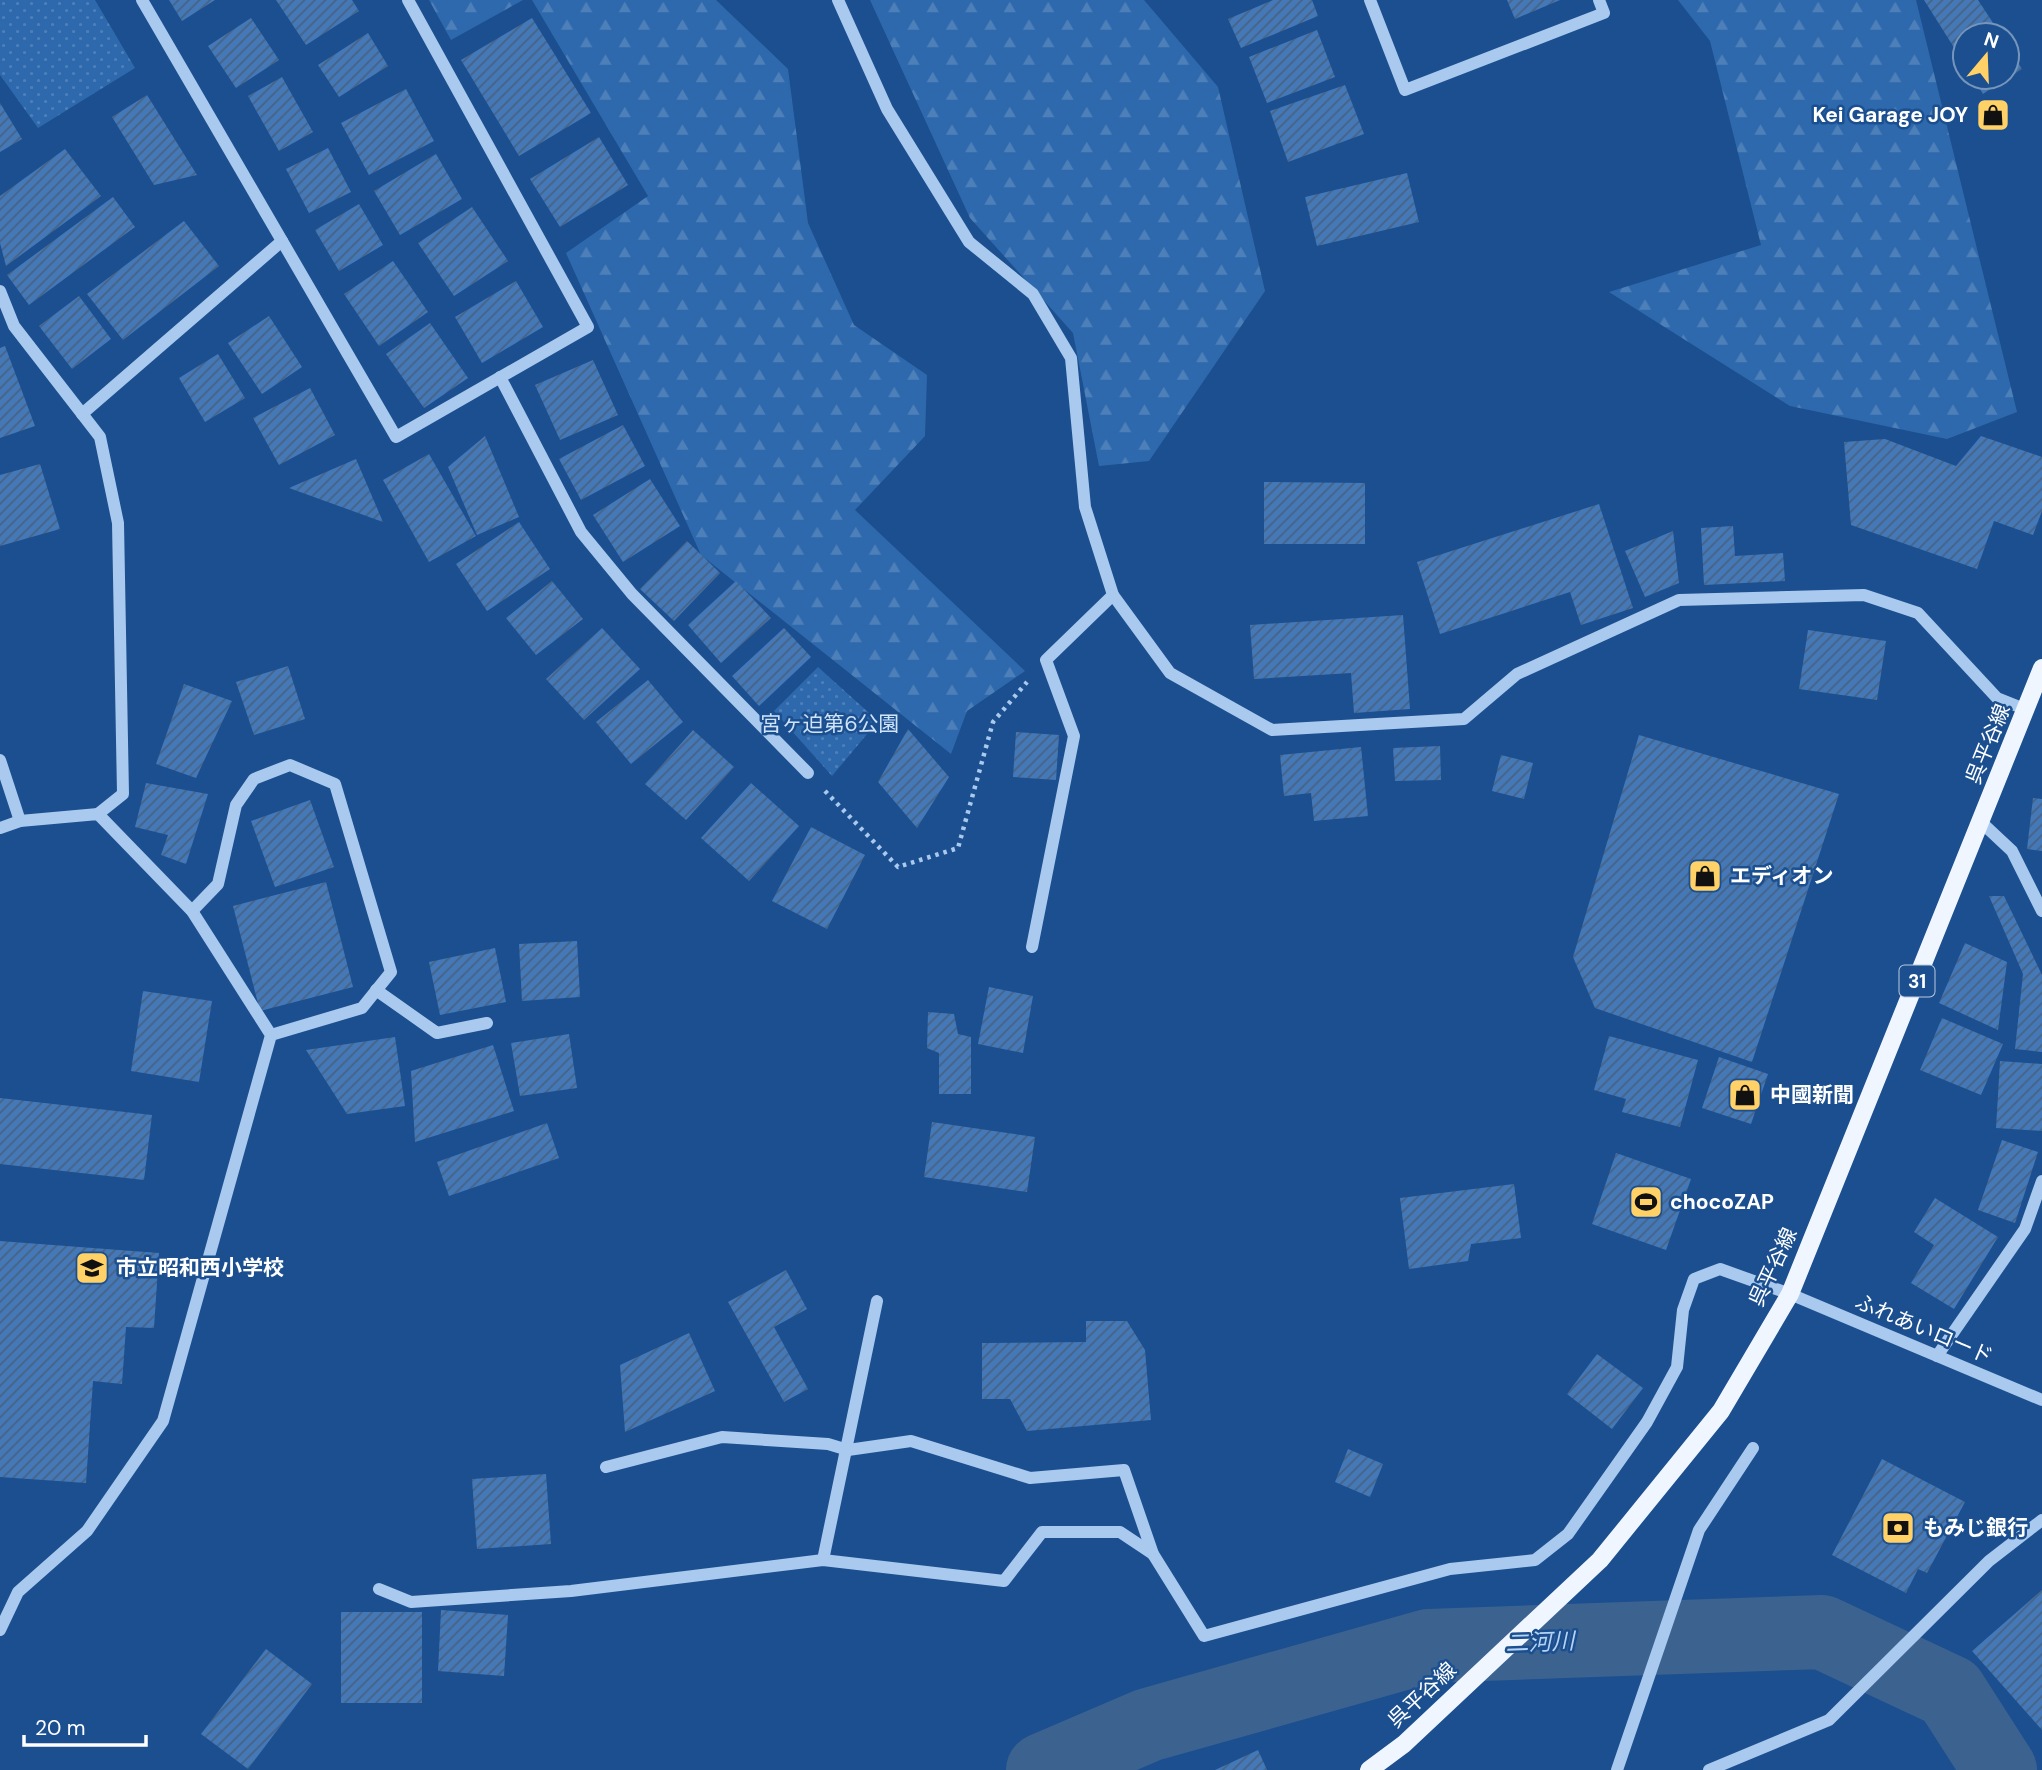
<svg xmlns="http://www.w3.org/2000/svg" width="2042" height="1770" font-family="'DM Sans','Noto Sans JP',sans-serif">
	<defs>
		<pattern id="forest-firs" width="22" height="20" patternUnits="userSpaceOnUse" patternTransform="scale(1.75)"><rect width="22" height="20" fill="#2e69ad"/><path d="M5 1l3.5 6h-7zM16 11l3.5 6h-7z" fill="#4d80b9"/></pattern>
		<pattern id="park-dots" width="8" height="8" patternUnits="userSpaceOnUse" patternTransform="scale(1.75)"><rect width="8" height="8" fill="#2e69ad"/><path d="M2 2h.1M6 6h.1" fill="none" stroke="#4d80b9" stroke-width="1.8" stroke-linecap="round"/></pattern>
		<pattern id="building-hatch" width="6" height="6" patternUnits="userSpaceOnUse" patternTransform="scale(1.75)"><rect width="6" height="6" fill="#4478b7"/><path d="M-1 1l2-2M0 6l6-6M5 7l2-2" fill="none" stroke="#486282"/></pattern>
	</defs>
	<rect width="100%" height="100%" fill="#1b4f8f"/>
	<g fill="url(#forest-firs)">
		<path d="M 429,0 L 523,0 L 451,40 Z"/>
		<path d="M 532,0 L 716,0 L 788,69 L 808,223 L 854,325 L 927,375 L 925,436 L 855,510 L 1025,671 L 967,711 L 951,754 L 701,555 L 566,253 L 648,196 Z"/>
		<path d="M 870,0 L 1144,0 L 1218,87 L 1265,291 L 1149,461 L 1099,466 L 1073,333 L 970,218 Z"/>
		<path d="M 1678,0 L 1916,0 L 2017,412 L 1947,439 L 1790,406 L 1609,292 L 1761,245 L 1710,41 Z"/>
	</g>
	<g fill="url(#park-dots)">
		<path d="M 0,0 L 95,0 L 135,68 L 38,128 L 0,75 Z"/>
		<path d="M 818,667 L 878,721 L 832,776 L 774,711 Z"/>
	</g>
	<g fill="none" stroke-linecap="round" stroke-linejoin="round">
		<path stroke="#3c6290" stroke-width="74" d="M 1043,1770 L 1148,1725 L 1428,1646 L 1822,1632 L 1950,1692 L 2000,1770"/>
	</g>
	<g fill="url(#building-hatch)">
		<path d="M 169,0 L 215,0 L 182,21 Z"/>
		<path d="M 276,0 L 352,0 L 359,11 L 306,45 Z"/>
		<path d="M 1273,0 L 1312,0 L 1318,16 L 1241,48 L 1228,19 Z"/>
		<path d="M 1507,0 L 1560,0 L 1515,19 Z"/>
		<path d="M 1924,0 L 1978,0 L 2001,35 L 1965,35 L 1965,65 Z"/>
		<path d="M 251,18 L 279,60 L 236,88 L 208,46 Z"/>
		<path d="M 532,18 L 591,113 L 519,156 L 461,60 Z"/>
		<path d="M 1317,30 L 1335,77 L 1267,103 L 1249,57 Z"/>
		<path d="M 368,33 L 388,66 L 339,97 L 318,65 Z"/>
		<path d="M 2007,45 L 2022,69 L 1983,94 L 1973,77 L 2007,77 Z"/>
		<path d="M 282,77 L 313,132 L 279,151 L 248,96 Z"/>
		<path d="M 1345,85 L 1364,134 L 1288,162 L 1270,111 Z"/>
		<path d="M 406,89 L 434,141 L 369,175 L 341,123 Z"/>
		<path d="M 147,95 L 197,175 L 154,185 L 112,117 Z"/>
		<path d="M 0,103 L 22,139 L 0,152 Z"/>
		<path d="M 599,137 L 628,185 L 560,227 L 530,179 Z"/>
		<path d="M 328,148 L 351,192 L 309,213 L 286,169 Z"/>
		<path d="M 65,149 L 101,196 L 6,266 L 0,243 L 0,196 Z"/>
		<path d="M 436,154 L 462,199 L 400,235 L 374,191 Z"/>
		<path d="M 1407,173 L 1419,222 L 1317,246 L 1305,197 Z"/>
		<path d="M 113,197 L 135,227 L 29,305 L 7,275 Z"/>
		<path d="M 359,204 L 383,245 L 339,271 L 315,230 Z"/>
		<path d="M 472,207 L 508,261 L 454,296 L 418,243 Z"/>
		<path d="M 184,221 L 219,266 L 123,340 L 87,294 Z"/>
		<path d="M 393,261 L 428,312 L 379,346 L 344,294 Z"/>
		<path d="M 516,281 L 543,327 L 482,363 L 455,317 Z"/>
		<path d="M 79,296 L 111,339 L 72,369 L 39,326 Z"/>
		<path d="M 269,316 L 302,367 L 262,394 L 228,343 Z"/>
		<path d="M 430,323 L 468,378 L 424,408 L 386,354 Z"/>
		<path d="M 5,346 L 35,426 L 0,438 L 0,348 Z"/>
		<path d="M 218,354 L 245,398 L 205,422 L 179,378 Z"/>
		<path d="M 593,360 L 618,415 L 560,440 L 535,385 Z"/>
		<path d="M 310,388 L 335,435 L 279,465 L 253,418 Z"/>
		<path d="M 623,425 L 645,466 L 581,500 L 559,459 Z"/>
		<path d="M 485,436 L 519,517 L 477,535 L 448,467 Z"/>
		<path d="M 1981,436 L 2042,457 L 2042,511 L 2033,535 L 1994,521 L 1977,569 L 1851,525 L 1844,442 L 1885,439 L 1956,466 Z"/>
		<path d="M 429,454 L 476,536 L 429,562 L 383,480 Z"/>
		<path d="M 356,459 L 383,522 L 289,488 Z"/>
		<path d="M 40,464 L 60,529 L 0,546 L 0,475 Z"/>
		<path d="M 650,479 L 680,526 L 623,562 L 593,515 Z"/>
		<path d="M 1264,482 L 1365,483 L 1365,544 L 1264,544 Z"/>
		<path d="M 1599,504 L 1633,608 L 1581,625 L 1570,592 L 1440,634 L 1417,562 Z"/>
		<path d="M 519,522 L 550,569 L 487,611 L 456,564 Z"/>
		<path d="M 1733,526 L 1735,556 L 1783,553 L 1785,581 L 1704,585 L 1701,528 Z"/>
		<path d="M 1673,531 L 1679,583 L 1645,597 L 1625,551 Z"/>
		<path d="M 687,541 L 720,573 L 674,621 L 640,589 Z"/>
		<path d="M 552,581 L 583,619 L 536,655 L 506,618 Z"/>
		<path d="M 736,581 L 771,618 L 721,663 L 688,625 Z"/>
		<path d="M 1403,615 L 1410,709 L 1354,713 L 1351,673 L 1254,679 L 1250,625 Z"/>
		<path d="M 602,628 L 640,669 L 584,720 L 546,679 Z"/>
		<path d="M 784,628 L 811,657 L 759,706 L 732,676 Z"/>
		<path d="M 1808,630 L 1886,641 L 1877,700 L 1799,689 Z"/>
		<path d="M 288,666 L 305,719 L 254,735 L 236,682 Z"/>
		<path d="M 648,680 L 683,722 L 631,764 L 596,722 Z"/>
		<path d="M 184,684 L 232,701 L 196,778 L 156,764 Z"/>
		<path d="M 908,729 L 949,777 L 917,828 L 878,782 Z"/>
		<path d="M 693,730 L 734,767 L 686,820 L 645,784 Z"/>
		<path d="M 1016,732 L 1059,735 L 1056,780 L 1013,777 Z"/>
		<path d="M 1639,735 L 1839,794 L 1752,1062 L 1595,1008 L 1573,957 Z"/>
		<path d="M 1440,746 L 1441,780 L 1395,781 L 1393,748 Z"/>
		<path d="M 1361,747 L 1368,816 L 1314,821 L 1311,793 L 1284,796 L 1280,755 Z"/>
		<path d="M 1501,755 L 1533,763 L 1524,799 L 1492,791 Z"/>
		<path d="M 146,783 L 208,794 L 186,864 L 161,855 L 168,835 L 135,827 Z"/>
		<path d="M 751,783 L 799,826 L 749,881 L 701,838 Z"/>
		<path d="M 2033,798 L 2042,799 L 2042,851 L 2027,849 Z"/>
		<path d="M 310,800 L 334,867 L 275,887 L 251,821 Z"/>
		<path d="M 811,827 L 865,855 L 827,929 L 772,901 Z"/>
		<path d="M 326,882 L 353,987 L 260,1011 L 233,906 Z"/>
		<path d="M 1989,896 L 2004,896 L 2042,975 L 2042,1052 L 2015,1049 L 2023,974 Z"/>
		<path d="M 577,941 L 580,997 L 522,1001 L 519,944 Z"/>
		<path d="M 1965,943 L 2007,962 L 1998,1030 L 1939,1003 Z"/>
		<path d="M 495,948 L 506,1002 L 440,1015 L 429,962 Z"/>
		<path d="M 989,987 L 1033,996 L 1023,1053 L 978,1044 Z"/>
		<path d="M 143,991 L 212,1001 L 199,1082 L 131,1071 Z"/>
		<path d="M 928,1012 L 954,1014 L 958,1034 L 971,1037 L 971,1094 L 939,1094 L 939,1053 L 927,1048 Z"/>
		<path d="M 1942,1018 L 2003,1044 L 1981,1095 L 1920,1070 Z"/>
		<path d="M 569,1034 L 577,1088 L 520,1096 L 511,1043 Z"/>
		<path d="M 1609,1036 L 1698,1060 L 1680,1127 L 1622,1112 L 1626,1099 L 1594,1090 Z"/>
		<path d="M 395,1037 L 405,1106 L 347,1114 L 306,1050 Z"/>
		<path d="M 493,1045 L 514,1111 L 415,1142 L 411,1071 Z"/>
		<path d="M 1719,1057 L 1768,1074 L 1751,1124 L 1702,1108 Z"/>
		<path d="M 2000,1061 L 2042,1064 L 2042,1131 L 1996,1128 Z"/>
		<path d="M 0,1098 L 152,1115 L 144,1180 L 0,1164 Z"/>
		<path d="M 932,1122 L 1035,1137 L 1027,1192 L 924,1177 Z"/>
		<path d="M 547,1123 L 559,1158 L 449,1196 L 437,1162 Z"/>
		<path d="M 2002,1140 L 2038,1152 L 2015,1223 L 1978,1210 Z"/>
		<path d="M 1616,1153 L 1691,1179 L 1666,1250 L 1592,1224 Z"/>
		<path d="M 1514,1184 L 1521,1238 L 1471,1244 L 1468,1261 L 1409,1269 L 1400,1198 Z"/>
		<path d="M 1935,1198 L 1998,1237 L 1954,1309 L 1911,1283 L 1934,1245 L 1914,1232 Z"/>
		<path d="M 0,1241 L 159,1253 L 154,1328 L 126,1327 L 122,1384 L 93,1381 L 86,1483 L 0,1477 Z"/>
		<path d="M 786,1270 L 807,1309 L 774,1327 L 808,1389 L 784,1402 L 728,1302 Z"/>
		<path d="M 1086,1321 L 1127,1321 L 1145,1350 L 1151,1420 L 1027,1431 L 1010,1399 L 982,1399 L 982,1343 L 1086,1342 Z"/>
		<path d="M 689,1333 L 715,1391 L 625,1432 L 620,1365 Z"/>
		<path d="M 1597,1354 L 1643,1388 L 1612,1429 L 1567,1394 Z"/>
		<path d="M 1348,1449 L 1383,1464 L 1370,1497 L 1335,1482 Z"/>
		<path d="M 1882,1459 L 1965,1502 L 1927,1573 L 1918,1569 L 1906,1593 L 1832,1555 Z"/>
		<path d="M 546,1474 L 551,1544 L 477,1549 L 472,1479 Z"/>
		<path d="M 2042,1590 L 2042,1730 L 1972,1651 Z"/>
		<path d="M 441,1610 L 508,1615 L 504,1676 L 438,1671 Z"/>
		<rect x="341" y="1612" width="81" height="91"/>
		<path d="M 266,1649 L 312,1684 L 248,1769 L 201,1734 Z"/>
		<path d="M 1258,1750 L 1267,1770 L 1215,1770 Z"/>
	</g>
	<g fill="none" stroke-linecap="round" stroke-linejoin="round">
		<path stroke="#a9c9ee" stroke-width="4.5" stroke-dasharray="3.5 5" stroke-linecap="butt" d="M 825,791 L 898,867 L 958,848 L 993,722 L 1027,682"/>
		<g stroke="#a9c9ee" stroke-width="12">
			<path d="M 142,0 L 396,437 L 588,327 L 408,0"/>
			<path d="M 838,0 L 887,109 L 969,242 L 1033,294 L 1071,358 L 1085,507 L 1113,595 L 1170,673 L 1272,730 L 1464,719 L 1517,674 L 1679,600 L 1864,595 L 1918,613 L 1997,698 L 2027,710"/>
			<path d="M 1370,0 L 1405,90 L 1604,13 L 1599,0"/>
			<path d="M 0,291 L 14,326 L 100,437 L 118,523 L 123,794 L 98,814"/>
			<path d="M 500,377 L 581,532 L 632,594 L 808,773"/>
			<path d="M 82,414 L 282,241"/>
			<path d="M 0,760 L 20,821"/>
			<path d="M 1981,822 L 2012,851 L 2042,911"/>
			<path d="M 0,828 L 20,821 L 98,814 L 192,911 L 271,1035 L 163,1421 L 87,1531 L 18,1592 L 0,1630"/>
			<path d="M 192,911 L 218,884 L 236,805 L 254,779 L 290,765 L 335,784 L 391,972 L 362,1008 L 271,1035"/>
			<path d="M 1032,947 L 1074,736 L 1046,660 L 1113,595"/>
			<path d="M 376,990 L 437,1033 L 487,1023"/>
			<path d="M 1937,1356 L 2025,1229 L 2042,1181"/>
			<path d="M 606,1467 L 722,1437 L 828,1444 L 848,1450 L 911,1441 L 1030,1478 L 1124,1470 L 1153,1554 L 1204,1636 L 1450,1569 L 1535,1560 L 1568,1534 L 1647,1422 L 1677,1367 L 1683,1310 L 1694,1279 L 1720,1269 L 1790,1294 L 2042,1400"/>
			<path d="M 823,1560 L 877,1301"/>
			<path d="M 379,1589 L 411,1602 L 571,1591 L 823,1560 L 1004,1581 L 1042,1532 L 1120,1532 L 1153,1554"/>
			<path d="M 1617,1770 L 1699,1530 L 1753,1448"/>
			<path d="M 1709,1770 L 1829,1720 L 1989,1561 L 2042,1520"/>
		</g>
		<path stroke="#f0f6ff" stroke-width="18" d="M 1369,1770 L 1404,1744 L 1600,1560 L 1721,1411 L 1790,1294 L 2042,668"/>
	</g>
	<defs>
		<symbol id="shop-square" viewBox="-11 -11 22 22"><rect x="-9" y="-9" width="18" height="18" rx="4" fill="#ffd166" stroke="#1b4f8f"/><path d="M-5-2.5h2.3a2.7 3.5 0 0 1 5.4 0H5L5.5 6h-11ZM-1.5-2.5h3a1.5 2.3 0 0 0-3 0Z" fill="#111"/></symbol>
		<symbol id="stadium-square" viewBox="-11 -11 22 22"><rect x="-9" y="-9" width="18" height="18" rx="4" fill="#ffd166" stroke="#1b4f8f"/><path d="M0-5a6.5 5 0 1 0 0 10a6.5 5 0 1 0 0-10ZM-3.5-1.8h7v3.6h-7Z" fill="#111"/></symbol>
		<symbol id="school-square" viewBox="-11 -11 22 22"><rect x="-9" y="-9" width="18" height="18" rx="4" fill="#ffd166" stroke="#1b4f8f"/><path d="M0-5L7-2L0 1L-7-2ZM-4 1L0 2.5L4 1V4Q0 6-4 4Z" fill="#111"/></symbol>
		<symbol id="bank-square" viewBox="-11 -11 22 22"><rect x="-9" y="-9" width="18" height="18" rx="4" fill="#ffd166" stroke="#1b4f8f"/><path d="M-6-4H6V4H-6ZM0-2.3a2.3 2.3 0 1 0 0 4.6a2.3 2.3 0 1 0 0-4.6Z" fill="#111"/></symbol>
	</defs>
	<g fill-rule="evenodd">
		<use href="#shop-square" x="1974" y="96" width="38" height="38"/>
		<use href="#shop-square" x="1686" y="857" width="38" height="38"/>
		<use href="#shop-square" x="1726" y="1076" width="38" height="38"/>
		<use href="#stadium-square" x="1627" y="1183" width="38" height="38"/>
		<use href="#school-square" x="73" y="1249" width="38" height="38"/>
		<use href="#bank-square" x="1879" y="1509" width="38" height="38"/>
	</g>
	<g text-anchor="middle" stroke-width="5" stroke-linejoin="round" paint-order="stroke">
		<rect fill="#1b4f8f" stroke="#bbcadd" stroke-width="2" x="1899.5" y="965.5" width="35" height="31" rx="5"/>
		<g font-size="19" font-weight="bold" fill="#fff">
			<text x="1917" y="988">31</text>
		</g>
		<g font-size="21" font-weight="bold" fill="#fff" stroke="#1b4f8f" text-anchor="start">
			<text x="1968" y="122" text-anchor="end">Kei Garage JOY</text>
			<text x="1730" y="883">エディオン</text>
			<text x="1770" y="1102">中國新聞</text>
			<text x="1670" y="1209">chocoZAP</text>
			<text x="116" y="1275">市立昭和西小学校</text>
			<text x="1923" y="1535">もみじ銀行</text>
		</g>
		<g font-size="21" fill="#cfe3fa" stroke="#1b4f8f">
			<text x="830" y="731">宮ヶ迫第6公園</text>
		</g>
		<g font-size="21" fill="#fff" stroke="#1b4f8f">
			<text transform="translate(1988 744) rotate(-68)" y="7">呉平谷線</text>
			<text transform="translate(1773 1267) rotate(-65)" y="7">呉平谷線</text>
			<text transform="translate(1924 1329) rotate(23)" y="7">ふれあいロード</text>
			<text transform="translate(1422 1695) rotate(-43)" y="7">呉平谷線</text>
		</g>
		<g font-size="23" font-style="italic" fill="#b5d3f5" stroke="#1b4f8f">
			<text transform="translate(1540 1642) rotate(-2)" y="8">二河川</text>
		</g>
	</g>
	<g transform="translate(1986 56) rotate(19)"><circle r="33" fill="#1b4f8f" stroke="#7695bc" stroke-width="2"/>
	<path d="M0-5L12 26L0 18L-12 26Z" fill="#ffd166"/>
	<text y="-10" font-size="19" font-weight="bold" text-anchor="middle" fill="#ffffff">N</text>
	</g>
	<path d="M24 1735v10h122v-10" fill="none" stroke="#ffffff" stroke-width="3.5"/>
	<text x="35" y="1735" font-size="21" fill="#ffffff" stroke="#1b4f8f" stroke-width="5" paint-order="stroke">20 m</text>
</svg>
